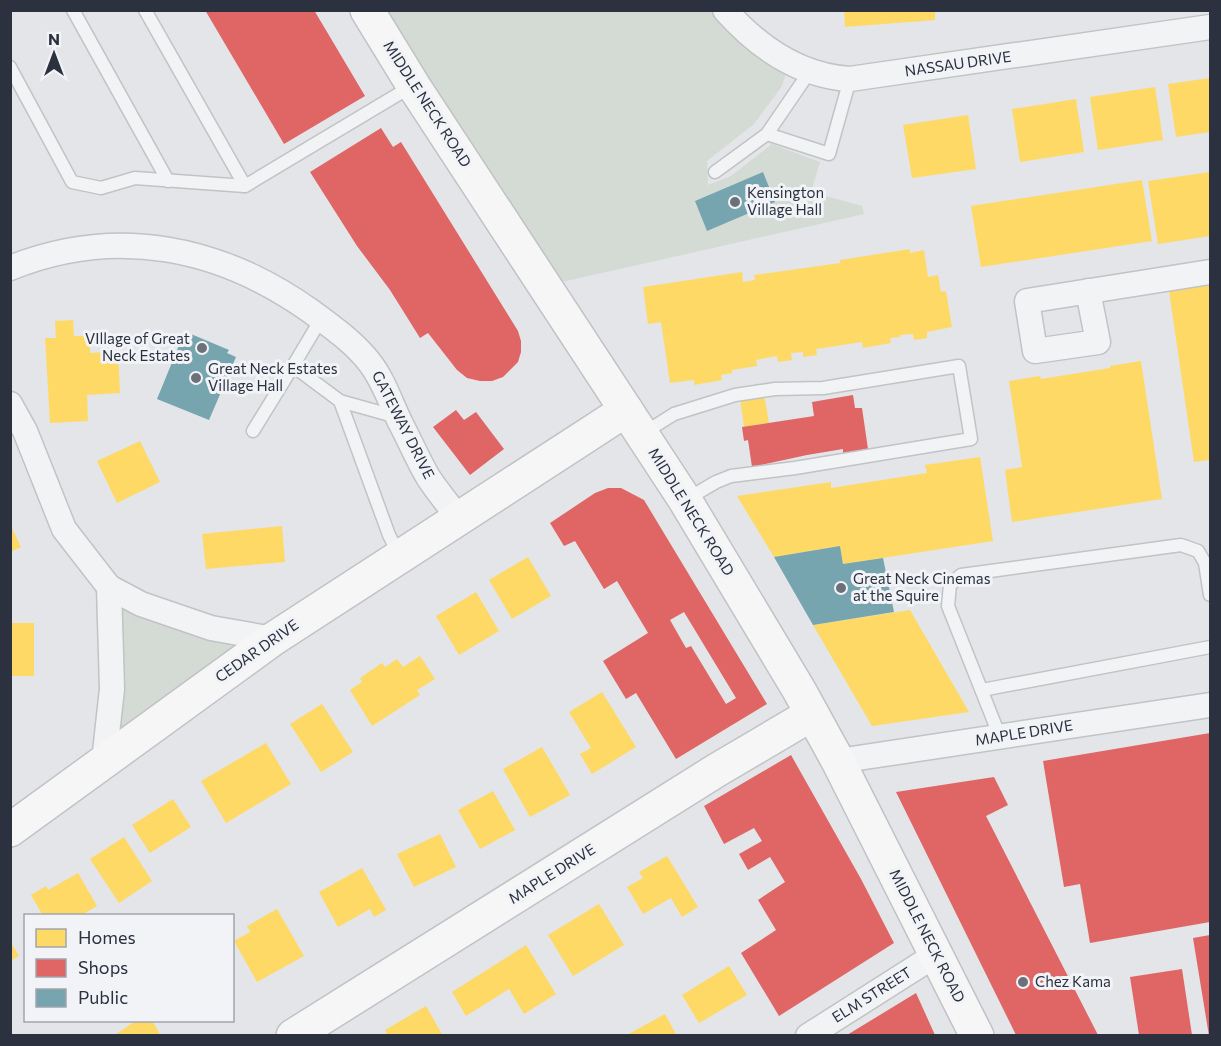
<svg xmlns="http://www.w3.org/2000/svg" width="1221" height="1046" font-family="Commissioner,sans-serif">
	<rect width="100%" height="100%" fill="#e3e5e8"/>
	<g fill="#d3dbd4">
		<path d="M 367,11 L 725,11 L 789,63 L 782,86 L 754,124 L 707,161 L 708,185 L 731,176 L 772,144 L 820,162 L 811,192 L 862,206 L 864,214 L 544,286 Z"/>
		<path d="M 116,602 L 252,641 L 118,734 Z"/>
	</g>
	<g fill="#ffd966">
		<path d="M 844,10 L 935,10 L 935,20 L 845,27 Z"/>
		<path d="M 1210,78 L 1210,132 L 1176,137 L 1168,84 Z"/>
		<path d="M 1155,87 L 1163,140 L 1098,150 L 1090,97 Z"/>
		<path d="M 1076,99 L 1084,152 L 1020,162 L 1012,109 Z"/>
		<path d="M 968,115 L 976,169 L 912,178 L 903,125 Z"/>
		<path d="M 1210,172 L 1210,236 L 1158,244 L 1148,181 Z"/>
		<path d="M 1142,180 L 1152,241 L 981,267 L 971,206 Z"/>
		<path d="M 910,249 L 910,253 L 924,250 L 928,277 L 938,275 L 941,292 L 946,291 L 952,327 L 927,332 L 927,338 L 914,340 L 913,334 L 900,335 L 900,337 L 890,338 L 891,343 L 863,348 L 862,342 L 816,349 L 817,355 L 803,357 L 803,352 L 791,353 L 792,360 L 778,362 L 777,356 L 756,360 L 757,366 L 732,370 L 732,373 L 721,375 L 722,380 L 694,385 L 694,380 L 670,383 L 661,322 L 648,324 L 643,287 L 742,272 L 743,282 L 755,280 L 754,275 L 840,263 L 840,260 Z"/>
		<path d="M 1210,285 L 1210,460 L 1194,462 L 1169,291 Z"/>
		<path d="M 73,320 L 74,336 L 90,336 L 90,353 L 118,351 L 120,393 L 87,395 L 88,421 L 50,423 L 45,338 L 56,338 L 55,321 Z"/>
		<path d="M 1141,361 L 1162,499 L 1012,522 L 1005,470 L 1022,467 L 1009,381 L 1040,376 L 1041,379 L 1110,368 L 1110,366 Z"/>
		<path d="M 764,394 L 769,423 L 744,427 L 740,398 Z"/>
		<path d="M 140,441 L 160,482 L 117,503 L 97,461 Z"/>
		<path d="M 980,457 L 993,541 L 843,564 L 840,546 L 774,557 L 737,496 L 831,482 L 831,488 L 927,473 L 925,465 Z"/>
		<path d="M 10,524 L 21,547 L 10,552 Z"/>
		<path d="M 282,526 L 285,562 L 206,569 L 202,534 Z"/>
		<path d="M 528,557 L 551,596 L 512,619 L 489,580 Z"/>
		<path d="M 476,592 L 499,631 L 459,655 L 436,616 Z"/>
		<path d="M 910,610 L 969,712 L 872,726 L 813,625 Z"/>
		<rect x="10" y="623" width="24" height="53"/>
		<path d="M 420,656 L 435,679 L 417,690 L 420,695 L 372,726 L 350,690 L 362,682 L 360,678 L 382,663 L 385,667 L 397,659 L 403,667 Z"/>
		<path d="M 602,692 L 636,747 L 592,774 L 580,754 L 591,748 L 569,712 Z"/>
		<path d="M 322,704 L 353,752 L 321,772 L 290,724 Z"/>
		<path d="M 266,743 L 291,784 L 226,823 L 201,781 Z"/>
		<path d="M 542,747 L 570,795 L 530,817 L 503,769 Z"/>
		<path d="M 493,791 L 515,830 L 480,849 L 458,810 Z"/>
		<path d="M 173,799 L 191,827 L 150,853 L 132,825 Z"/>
		<path d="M 440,834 L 456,867 L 414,887 L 397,854 Z"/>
		<path d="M 124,837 L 152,881 L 119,903 L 90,859 Z"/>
		<path d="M 667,856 L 698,907 L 682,917 L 671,898 L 643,914 L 627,887 L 643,878 L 639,872 Z"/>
		<path d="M 362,868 L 386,910 L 374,917 L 370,909 L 338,927 L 319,892 Z"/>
		<path d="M 78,873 L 97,906 L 80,916 L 43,916 L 31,895 L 46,886 L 48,890 Z"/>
		<path d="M 599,904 L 624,945 L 573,976 L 548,935 Z"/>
		<path d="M 277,909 L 304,956 L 257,982 L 234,941 L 250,932 L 247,926 Z"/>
		<path d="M 10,941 L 19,956 L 10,961 Z"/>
		<path d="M 526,945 L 556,994 L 524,1014 L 509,989 L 466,1016 L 452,992 Z"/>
		<path d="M 729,966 L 747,995 L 699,1023 L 682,995 Z"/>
		<path d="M 426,1006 L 443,1036 L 388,1036 L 385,1030 Z"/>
		<path d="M 665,1014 L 677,1036 L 625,1036 Z"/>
		<path d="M 137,1020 L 152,1020 L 161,1036 L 113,1036 Z"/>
	</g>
	<g fill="#e06666" fill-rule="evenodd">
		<path d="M 205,10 L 314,10 L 365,96 L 284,144 Z"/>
		<path d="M 381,128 L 393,147 L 401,142 L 518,331 L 521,341 L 521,352 L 518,362 L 503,377 L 492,381 L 480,381 L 467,378 L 457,370 L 428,333 L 420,338 L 390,290 L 357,246 L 310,172 Z"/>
		<path d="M 853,395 L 855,408 L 862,408 L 868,449 L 843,453 L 843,449 L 807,455 L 752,467 L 748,440 L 744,441 L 742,427 L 814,416 L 812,402 Z"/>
		<path d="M 456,410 L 464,420 L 476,412 L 504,449 L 470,475 L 433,427 Z"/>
		<path d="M 608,488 L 621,488 L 644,500 L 767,704 L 676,759 L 636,693 L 626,699 L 603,661 L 648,633 L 617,581 L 604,589 L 575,541 L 564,546 L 550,523 L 595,493 ZM 684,612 L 736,698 L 726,704 L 691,646 L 686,648 L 670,620 Z"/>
		<path d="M 1210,733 L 1210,922 L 1090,943 L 1080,884 L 1064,887 L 1043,761 Z"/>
		<path d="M 791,755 L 861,879 L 894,943 L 779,1016 L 741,953 L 776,930 L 758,900 L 785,882 L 770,857 L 748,870 L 739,854 L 762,841 L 754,828 L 724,844 L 704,806 Z"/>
		<path d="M 994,777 L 1008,805 L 986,816 L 1098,1035 L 1016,1035 L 896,792 Z"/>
		<path d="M 1210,935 L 1210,1036 L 1209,1036 L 1193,938 Z"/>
		<path d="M 1182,969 L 1192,1035 L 1139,1035 L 1130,977 Z"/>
		<path d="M 916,993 L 935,1035 L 847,1035 Z"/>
	</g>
	<g fill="#76a5af">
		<path d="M 763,172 L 775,202 L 707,231 L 695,201 Z"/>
		<path d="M 191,334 L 229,350 L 227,353 L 236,357 L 209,420 L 157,399 L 180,343 L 186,346 Z"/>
		<path d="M 840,546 L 843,564 L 883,558 L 894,612 L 813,625 L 774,557 Z"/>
	</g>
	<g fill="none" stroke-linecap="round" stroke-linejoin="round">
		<defs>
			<g id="lane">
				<path d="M 73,10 L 168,181"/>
				<path d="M 145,10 L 245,186 L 412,86"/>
				<path d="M 10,67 L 72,182 L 101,188 L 135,178 L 245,186"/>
				<path d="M 767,134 L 829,154 L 850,79"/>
				<path d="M 715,172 L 767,134 L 810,71"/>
				<path d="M 293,366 L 321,319"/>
				<path d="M 340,401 L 397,417"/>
				<path d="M 253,431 L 293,366 L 340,401 L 389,535 L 399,555"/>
				<path d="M 644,433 L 674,414 L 735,395 L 775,389 L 823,388 L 959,366 L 971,439 L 795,468 L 731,476 L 716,482 L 687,499"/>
				<path d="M 982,690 L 1210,647"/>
				<path d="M 1000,737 L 948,606 L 950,585 L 961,575 L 1181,545 L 1198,551 L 1205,563 L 1210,595"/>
			</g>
			<g id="street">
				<path d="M 725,10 C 758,47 799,76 850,79 L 1210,27"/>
				<path d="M 10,268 C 117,225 221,247 312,312 C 333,328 354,342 370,363 C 384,381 391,404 401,424 C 410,441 418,460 428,477 C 437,491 448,504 458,517"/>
				<path d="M 1088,291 L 1098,342 L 1035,351 L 1027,301 L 1210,272"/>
				<path d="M 10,404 L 25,431 L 64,529 L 109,587 L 141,604 L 211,628 L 273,639"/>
				<path d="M 104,761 L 112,689 L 109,587"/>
				<path d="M 838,761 L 1210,705"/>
				<path d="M 808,1036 L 937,954"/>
			</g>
			<g id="secondary">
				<path d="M 10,830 L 273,639 L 626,410"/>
				<path d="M 293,1036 L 717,770 L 812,714"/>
			</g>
			<path id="primary" d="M 367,10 L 413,85 L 685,500 L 799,690 L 838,761 L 977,1036"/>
		</defs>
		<use href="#lane" stroke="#c1c3c6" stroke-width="15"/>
		<use href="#street" stroke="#c1c3c6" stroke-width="27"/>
		<use href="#secondary" stroke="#c1c3c6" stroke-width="36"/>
		<use href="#primary" stroke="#c0c2c5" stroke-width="36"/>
		<use href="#lane" stroke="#f2f3f5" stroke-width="12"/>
		<use href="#street" stroke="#f2f3f5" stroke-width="24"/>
		<use href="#secondary" stroke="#f6f6f7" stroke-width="33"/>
		<use href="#primary" stroke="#f6f6f7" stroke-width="33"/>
	</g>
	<g fill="#6b707a" stroke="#f1f3f7" stroke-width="2">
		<circle cx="735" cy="202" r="6"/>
		<circle cx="202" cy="348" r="6"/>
		<circle cx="196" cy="378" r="6"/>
		<circle cx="841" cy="588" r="6"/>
		<circle cx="1023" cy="982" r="6"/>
	</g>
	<g text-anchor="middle" stroke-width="6" stroke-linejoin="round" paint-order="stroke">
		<g font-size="15" fill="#2b313f" stroke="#f1f3f7">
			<text transform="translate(958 64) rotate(-8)" y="5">NASSAU DRIVE</text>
			<text transform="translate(427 104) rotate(57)" y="5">MIDDLE NECK ROAD</text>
			<text transform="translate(403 425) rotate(63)" y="5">GATEWAY DRIVE</text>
			<text transform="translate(691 512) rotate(58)" y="5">MIDDLE NECK ROAD</text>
			<text transform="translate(257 651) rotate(-35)" y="5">CEDAR DRIVE</text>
			<text transform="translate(1024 733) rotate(-9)" y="5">MAPLE DRIVE</text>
			<text transform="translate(552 874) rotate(-32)" y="5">MAPLE DRIVE</text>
			<text transform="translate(927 936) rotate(63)" y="5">MIDDLE NECK ROAD</text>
			<text transform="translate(872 995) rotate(-32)" y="5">ELM STREET</text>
		</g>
		<g font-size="15" fill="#2b313f" stroke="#f1f3f7" text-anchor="start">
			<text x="747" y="198">Kensington<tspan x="747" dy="17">Village Hall</tspan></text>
			<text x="190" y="344" text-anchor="end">VIllage of Great<tspan x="190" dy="17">Neck Estates</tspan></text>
			<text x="208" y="374">Great Neck Estates<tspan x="208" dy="17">Village Hall</tspan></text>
			<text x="853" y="584">Great Neck Cinemas<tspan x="853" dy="17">at the Squire</tspan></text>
			<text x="1035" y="987">Chez Kama</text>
		</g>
	</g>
	<rect width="1221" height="1046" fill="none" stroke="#2b313f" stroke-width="24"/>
	<rect x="24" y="914" width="210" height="108" fill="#f1f3f7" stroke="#a2a5ad" stroke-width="1.5"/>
	<rect x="36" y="929" width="30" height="18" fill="#ffd966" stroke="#a2a5ad" stroke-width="1.5"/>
	<text x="78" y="944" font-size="18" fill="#2b313f">Homes</text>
	<rect x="36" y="959" width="30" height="18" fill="#e06666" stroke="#a2a5ad" stroke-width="1.5"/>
	<text x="78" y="974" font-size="18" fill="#2b313f">Shops</text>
	<rect x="36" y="989" width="30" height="18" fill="#76a5af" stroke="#a2a5ad" stroke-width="1.5"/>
	<text x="78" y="1004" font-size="18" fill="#2b313f">Public</text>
	<g transform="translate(54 54)" stroke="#f1f3f7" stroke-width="4.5" paint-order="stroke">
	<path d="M0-4.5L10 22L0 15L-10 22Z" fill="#2b313f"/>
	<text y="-9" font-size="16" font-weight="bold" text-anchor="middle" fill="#2b313f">N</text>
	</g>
</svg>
